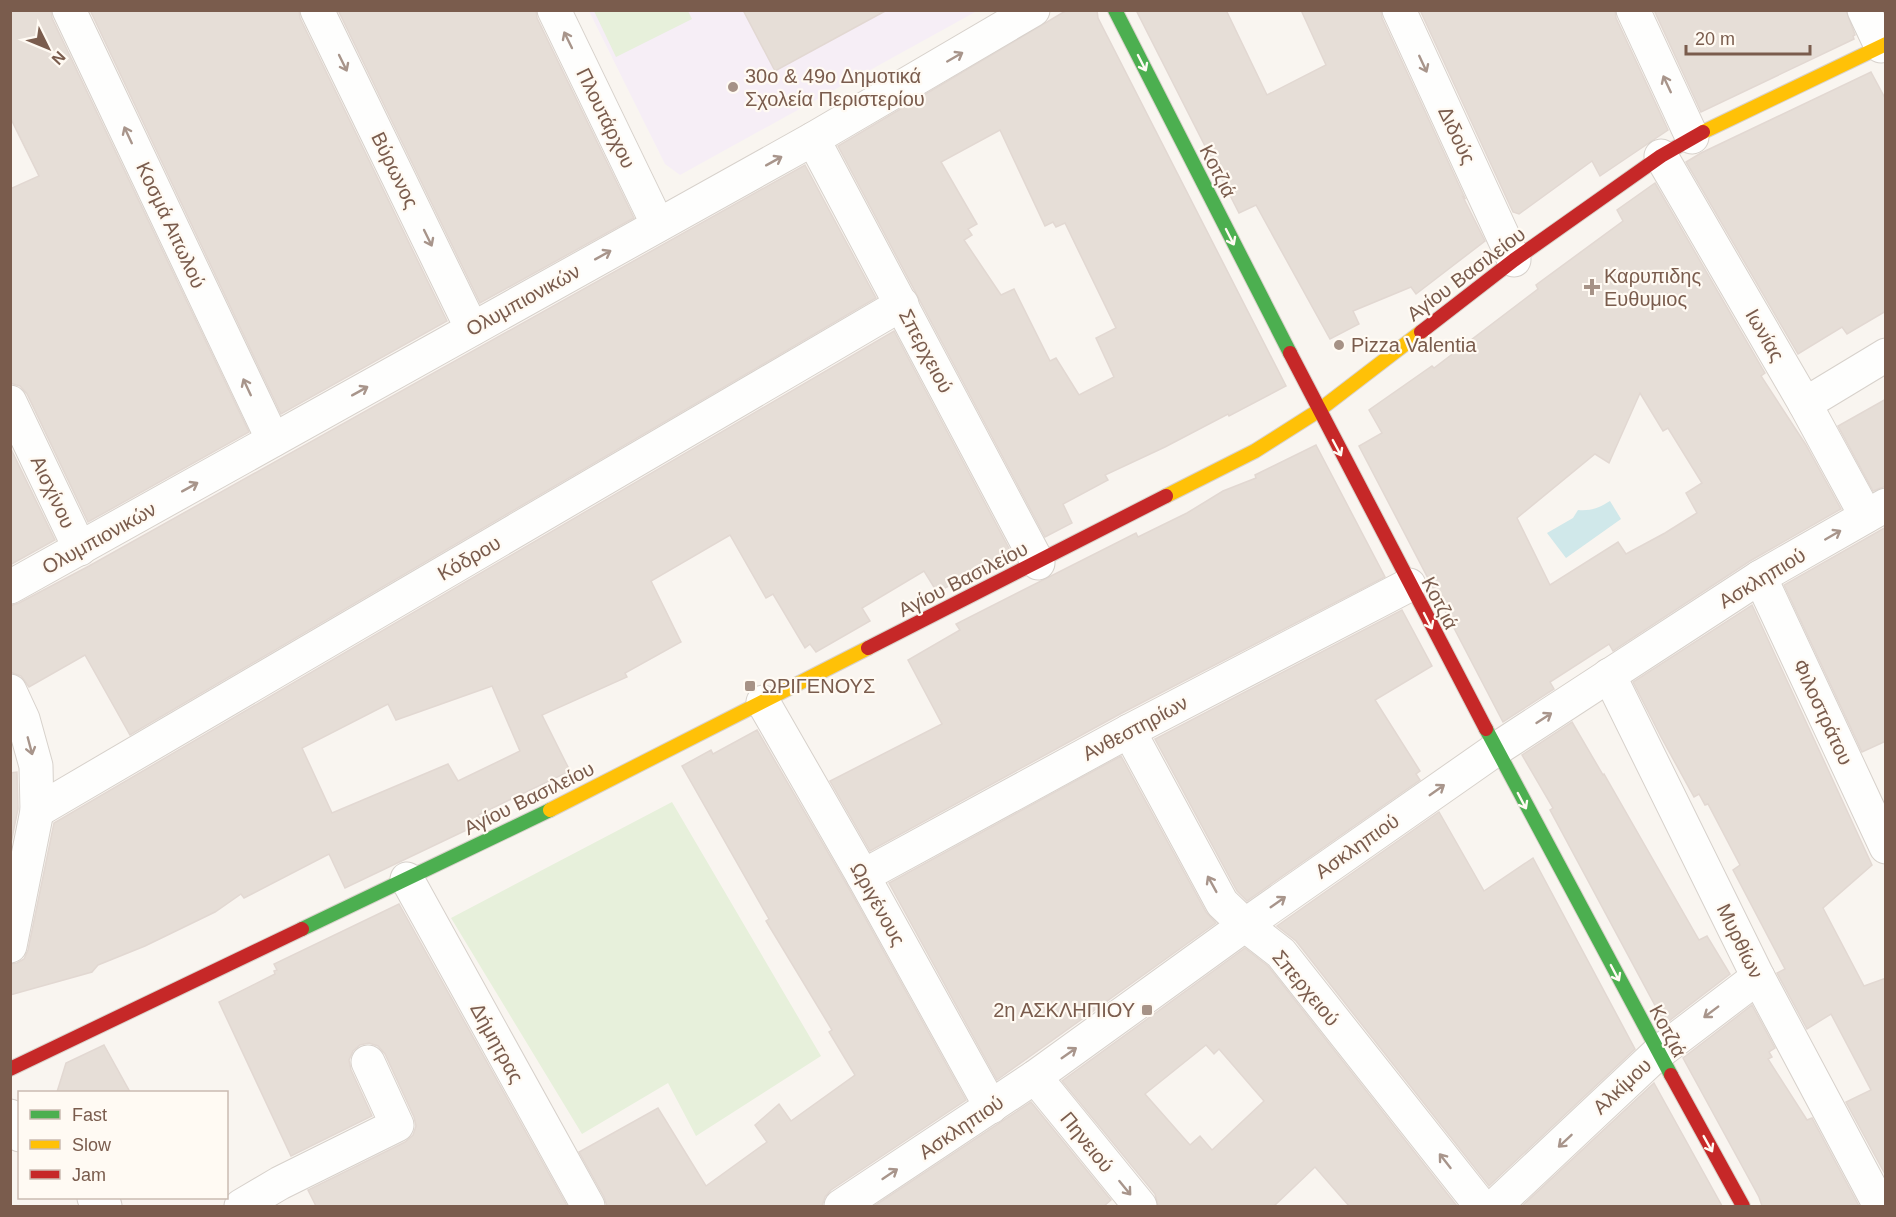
<svg xmlns="http://www.w3.org/2000/svg" width="1896" height="1217" font-family="Helvetica,sans-serif">
	<rect width="100%" height="100%" fill="#f9f5f0"/>
	<path fill="#f6eef6" d="M 589,11 L 977,11 L 680,175 L 665,164 Z"/>
	<g fill="#e7f0db">
		<path d="M 594,11 L 688,11 L 692,19 L 616,57 Z"/>
		<path d="M 672,802 L 821,1056 L 696,1136 L 668,1083 L 582,1134 L 451,918 Z"/>
	</g>
	<path fill="#d0e8ea" d="M 1610,501 L 1621,519 L 1566,558 L 1547,533 L 1573,518 L 1578,510 C 1591,511 1599,508 1610,501 Z"/>
	<g fill="#e6ded7" stroke="#e2d8d2" stroke-width="1.5" fill-rule="evenodd">
		<path d="M 10,10 L 51,10 L 52,18 L 249,432 L 88,522 L 27,394 L 20,386 L 10,383 L 10,189 L 39,176 L 10,117 Z"/>
		<path d="M 90,10 L 299,10 L 300,18 L 447,321 L 281,414 Z"/>
		<path d="M 338,10 L 536,10 L 537,18 L 634,218 L 480,303 Z"/>
		<path d="M 743,10 L 887,10 L 775,71 Z"/>
		<path d="M 1067,10 L 1097,10 L 1098,18 L 1286,386 L 1229,416 L 1228,414 L 1165,447 L 1105,475 L 1108,480 L 1063,504 L 1072,523 L 1045,537 L 838,146 ZM 1000,130 L 1045,226 L 1053,222 L 1056,227 L 1065,223 L 1116,328 L 1096,338 L 1114,377 L 1079,395 L 1056,358 L 1050,361 L 1014,289 L 1001,295 L 964,240 L 972,235 L 968,229 L 977,224 L 941,162 Z"/>
		<path d="M 1136,10 L 1226,10 L 1267,95 L 1326,65 L 1301,10 L 1381,10 L 1382,18 L 1465,198 L 1463,197 L 1485,241 L 1416,294 L 1411,287 L 1353,311 L 1359,324 L 1330,339 L 1256,205 L 1239,213 Z"/>
		<path d="M 1420,10 L 1615,10 L 1616,18 L 1668,130 L 1600,176 L 1592,161 L 1519,214 L 1513,212 Z"/>
		<path d="M 1654,10 L 1846,10 L 1855,35 L 1853,36 L 1854,39 L 1701,112 Z"/>
		<path d="M 1871,72 L 1886,100 L 1886,311 L 1847,334 L 1842,327 L 1798,354 L 1686,162 L 1701,153 Z"/>
		<path d="M 805,165 L 876,298 L 130,735 L 85,655 L 29,687 L 21,676 L 10,672 L 10,606 L 19,603 L 89,566 Z"/>
		<path d="M 1655,183 L 1765,373 L 1761,376 L 1806,445 L 1841,509 L 1750,561 L 1613,651 L 1609,644 L 1550,682 L 1554,689 L 1503,722 L 1359,446 L 1382,433 L 1369,410 L 1432,366 L 1434,368 L 1538,289 L 1536,285 L 1623,221 L 1617,210 ZM 1640,393 L 1663,431 L 1668,428 L 1702,483 L 1686,493 L 1697,513 L 1665,533 L 1626,554 L 1618,542 L 1550,585 L 1517,518 L 1595,454 L 1609,463 Z"/>
		<path d="M 894,331 L 1012,554 L 937,592 L 924,571 L 862,608 L 870,621 L 816,652 L 810,644 L 805,648 L 773,594 L 766,598 L 730,535 L 651,581 L 681,642 L 625,673 L 627,677 L 542,715 L 570,771 L 478,815 L 482,822 L 479,824 L 345,888 L 329,854 L 244,898 L 241,894 L 215,912 L 145,946 L 98,965 L 92,972 L 10,995 L 10,964 L 17,963 L 24,959 L 28,950 L 54,823 ZM 492,686 L 520,751 L 458,781 L 448,764 L 332,813 L 302,748 L 388,704 L 396,720 Z"/>
		<path d="M 1886,399 L 1886,486 L 1873,491 L 1838,426 Z"/>
		<path d="M 1316,445 L 1385,577 L 1120,714 L 870,851 L 830,781 L 942,724 L 908,660 L 960,630 L 956,624 L 1136,533 L 1138,537 L 1187,513 L 1223,491 L 1256,478 L 1255,475 Z"/>
		<path d="M 10,447 L 55,540 L 10,565 Z"/>
		<path d="M 1886,527 L 1886,741 L 1862,752 L 1784,585 Z"/>
		<path d="M 1752,605 L 1872,865 L 1823,908 L 1864,986 L 1886,978 L 1886,1176 L 1846,1102 L 1871,1090 L 1831,1014 L 1807,1029 L 1777,973 L 1785,969 L 1733,870 L 1740,865 L 1708,804 L 1705,805 L 1699,794 L 1694,797 L 1661,737 L 1633,682 Z"/>
		<path d="M 1402,610 L 1432,666 L 1375,700 L 1420,771 L 1416,774 L 1420,780 L 1247,901 L 1237,891 L 1155,739 Z"/>
		<path d="M 1572,722 L 1603,775 L 1604,774 L 1699,940 L 1707,936 L 1730,974 L 1665,1024 L 1550,810 L 1553,808 L 1522,755 Z"/>
		<path d="M 757,730 L 847,885 L 966,1100 L 831,1190 L 825,1197 L 822,1206 L 607,1206 L 604,1197 L 579,1152 L 658,1108 L 706,1186 L 767,1142 L 755,1125 L 779,1104 L 791,1121 L 855,1075 L 829,1032 L 832,1030 L 766,921 L 769,919 L 682,766 L 711,750 L 713,754 Z"/>
		<path d="M 1121,756 L 1206,912 L 1216,923 L 997,1080 L 889,883 Z"/>
		<path d="M 17,772 L 18,809 L 10,848 L 10,773 Z"/>
		<path d="M 1439,812 L 1484,891 L 1533,858 L 1635,1049 L 1489,1186 L 1296,941 L 1277,926 Z"/>
		<path d="M 399,904 L 567,1206 L 316,1206 L 308,1190 L 405,1142 L 413,1135 L 416,1126 L 414,1117 L 385,1054 L 378,1046 L 369,1043 L 360,1045 L 353,1051 L 349,1060 L 351,1070 L 372,1116 L 291,1156 L 219,1002 L 275,974 L 274,971 L 277,970 L 274,964 Z"/>
		<path d="M 1245,948 L 1268,966 L 1457,1206 L 1349,1206 L 1315,1167 L 1274,1206 L 1158,1206 L 1155,1194 L 1062,1081 ZM 1206,1045 L 1214,1054 L 1219,1049 L 1264,1101 L 1212,1150 L 1200,1136 L 1190,1145 L 1145,1094 Z"/>
		<path d="M 1752,1005 L 1775,1048 L 1769,1052 L 1772,1057 L 1768,1059 L 1807,1120 L 1812,1118 L 1859,1206 L 1762,1206 L 1759,1197 L 1683,1058 Z"/>
		<path d="M 104,1045 L 130,1092 L 57,1092 L 66,1063 Z"/>
		<path d="M 1654,1083 L 1722,1206 L 1522,1206 Z"/>
		<path d="M 1031,1102 L 1111,1200 L 1104,1206 L 874,1206 Z"/>
	</g>
	<g fill="none" stroke-linecap="round" stroke-linejoin="round">
		<defs>
			<g id="street">
				<path d="M 69,10 L 273,440"/>
				<path d="M 317,10 L 472,329"/>
				<path d="M 554,10 L 658,225"/>
				<path d="M 1399,10 L 1514,260"/>
				<path d="M 1633,10 L 1692,137"/>
				<path d="M 1864,10 L 1881,46"/>
				<path d="M 813,139 L 1038,563"/>
				<path d="M 1661,156 L 1805,404 L 1866,516"/>
				<path d="M 10,402 L 80,549"/>
				<path d="M 1805,404 L 1886,355"/>
				<path d="M 1760,577 L 1886,847"/>
				<path d="M 10,587 L 813,139 L 1033,10"/>
				<path d="M 1609,675 L 1758,977 L 1879,1204"/>
				<path d="M 10,691 L 23,719 L 36,766 L 37,811 L 10,946"/>
				<path d="M 763,702 L 863,876 L 991,1107"/>
				<path d="M 1129,731 L 1222,903 L 1245,925 L 1281,953 L 1481,1206"/>
				<path d="M 37,811 L 902,304"/>
				<path d="M 863,876 L 1129,731 L 1409,585"/>
				<path d="M 407,879 L 588,1206"/>
				<path d="M 1035,1077 L 1140,1206"/>
				<path d="M 10,1116 L 20,1135"/>
				<path d="M 94,1198 L 105,1206"/>
				<path d="M 241,1206 L 280,1183 L 397,1125 L 368,1062"/>
				<path d="M 841,1206 L 1035,1077 L 1245,925 L 1495,750 L 1760,577 L 1886,505"/>
				<path d="M 1495,1206 L 1658,1053 L 1758,977"/>
			</g>
			<g id="fast">
				<path d="M 1115,10 L 1290,353"/>
				<path d="M 1486,729 L 1671,1075"/>
				<path d="M 302,929 L 550,810"/>
			</g>
			<g id="slow">
				<path d="M 1703,132 L 1886,44"/>
				<path d="M 1166,496 L 1255,451 L 1318,411 L 1421,332"/>
				<path d="M 550,810 L 868,648"/>
			</g>
			<g id="jam">
				<path d="M 1421,332 L 1514,260 L 1661,156 L 1703,132"/>
				<path d="M 1290,353 L 1486,729"/>
				<path d="M 868,648 L 1166,496"/>
				<path d="M 10,1069 L 302,929"/>
				<path d="M 1671,1075 L 1743,1206"/>
			</g>
		</defs>
		<use href="#street" stroke="#d7d1cb" stroke-width="35"/>
		<use href="#fast" stroke="#d9d2cb" stroke-width="16"/>
		<use href="#slow" stroke="#d9d2cb" stroke-width="16"/>
		<use href="#jam" stroke="#d9d2cb" stroke-width="16"/>
		<use href="#street" stroke="#fefefd" stroke-width="33"/>
		<use href="#fast" stroke="#4caf50" stroke-width="14"/>
		<use href="#slow" stroke="#ffc107" stroke-width="14"/>
		<use href="#jam" stroke="#c62828" stroke-width="14"/>
	</g>
	<defs><path id="oneway-shaft" d="M-6 0H5M1.5-3L5.5 0L1.5 3" fill="none" stroke-width="1.6" stroke-linecap="round" stroke-linejoin="round" transform="scale(1.5)"/></defs>
	<g stroke="#a8958b">
		<use href="#oneway-shaft" transform="translate(568 40) rotate(-116)"/>
		<use href="#oneway-shaft" transform="translate(955 57) rotate(-30)"/>
		<use href="#oneway-shaft" transform="translate(343 63) rotate(64)"/>
		<use href="#oneway-shaft" transform="translate(1423 64) rotate(65)"/>
		<use href="#oneway-shaft" transform="translate(1667 84) rotate(-115)"/>
		<use href="#oneway-shaft" transform="translate(128 135) rotate(-115)"/>
		<use href="#oneway-shaft" transform="translate(774 161) rotate(-29)"/>
		<use href="#oneway-shaft" transform="translate(428 238) rotate(64)"/>
		<use href="#oneway-shaft" transform="translate(603 255) rotate(-29)"/>
		<use href="#oneway-shaft" transform="translate(247 387) rotate(-115)"/>
		<use href="#oneway-shaft" transform="translate(360 391) rotate(-29)"/>
		<use href="#oneway-shaft" transform="translate(190 487) rotate(-29)"/>
		<use href="#oneway-shaft" transform="translate(1833 535) rotate(-30)"/>
		<use href="#oneway-shaft" transform="translate(1544 718) rotate(-33)"/>
		<use href="#oneway-shaft" transform="translate(30 746) rotate(75)"/>
		<use href="#oneway-shaft" transform="translate(1437 790) rotate(-35)"/>
		<use href="#oneway-shaft" transform="translate(1212 884) rotate(-119)"/>
		<use href="#oneway-shaft" transform="translate(1278 902) rotate(-35)"/>
		<use href="#oneway-shaft" transform="translate(1711 1012) rotate(143)"/>
		<use href="#oneway-shaft" transform="translate(1069 1053) rotate(-35)"/>
		<use href="#oneway-shaft" transform="translate(1565 1141) rotate(137)"/>
		<use href="#oneway-shaft" transform="translate(1445 1161) rotate(-128)"/>
		<use href="#oneway-shaft" transform="translate(890 1174) rotate(-34)"/>
		<use href="#oneway-shaft" transform="translate(1125 1188) rotate(51)"/>
	</g>
	<g stroke="#fffaf3">
		<use href="#oneway-shaft" transform="translate(1142 63) rotate(63)"/>
		<use href="#oneway-shaft" transform="translate(1230 237) rotate(63)"/>
		<use href="#oneway-shaft" transform="translate(1337 448) rotate(62)"/>
		<use href="#oneway-shaft" transform="translate(1428 621) rotate(63)"/>
		<use href="#oneway-shaft" transform="translate(1522 801) rotate(62)"/>
		<use href="#oneway-shaft" transform="translate(1615 973) rotate(62)"/>
		<use href="#oneway-shaft" transform="translate(1708 1144) rotate(61)"/>
	</g>
	<g fill="#a69286" stroke="#fffaf3" stroke-width="2">
		<circle cx="733" cy="87" r="6"/>
		<path d="M1589 278h6v6h6v6h-6v6h-6v-6h-6v-6h6z"/>
		<circle cx="1339" cy="345" r="6"/>
		<rect x="744" y="680" width="12" height="12" rx="3"/>
		<rect x="1141" y="1004" width="12" height="12" rx="3"/>
	</g>
	<g text-anchor="middle" stroke-width="4.5" stroke-linejoin="round" paint-order="stroke">
		<g font-size="20" fill="#7a5c4d" stroke="#fffaf3" text-anchor="start">
			<text x="745" y="83">30ο &amp; 49ο Δημοτικά<tspan x="745" dy="23">Σχολεία Περιστερίου</tspan></text>
			<text x="1604" y="283">Καρυπιδης<tspan x="1604" dy="23">Ευθυμιος</tspan></text>
			<text x="1351" y="352">Pizza Valentia</text>
			<text x="762" y="693">ΩΡΙΓΕΝΟΥΣ</text>
			<text x="1135" y="1017" text-anchor="end">2η ΑΣΚΛΗΠΙΟΥ</text>
		</g>
		<g font-size="20" fill="#7a5c4d" stroke="#fffaf3">
			<text transform="translate(606 118) rotate(64)" y="7">Πλουτάρχου</text>
			<text transform="translate(1457 135) rotate(65)" y="7">Διδούς</text>
			<text transform="translate(395 170) rotate(64)" y="7">Βύρωνος</text>
			<text transform="translate(1218 171) rotate(63)" y="7">Κοτζιά</text>
			<text transform="translate(171 225) rotate(65)" y="7">Κοσμά Αιτωλού</text>
			<text transform="translate(1466 274) rotate(-37)" y="7">Αγίου Βασιλείου</text>
			<text transform="translate(523 300) rotate(-29)" y="7">Ολυμπιονικών</text>
			<text transform="translate(1765 335) rotate(60)" y="7">Ιωνίας</text>
			<text transform="translate(926 351) rotate(62)" y="7">Σπερχειού</text>
			<text transform="translate(53 492) rotate(65)" y="7">Αισχίνου</text>
			<text transform="translate(99 538) rotate(-29)" y="7">Ολυμπιονικών</text>
			<text transform="translate(469 558) rotate(-30)" y="7">Κόδρου</text>
			<text transform="translate(1762 578) rotate(-31)" y="7">Ασκληπιού</text>
			<text transform="translate(963 579) rotate(-27)" y="7">Αγίου Βασιλείου</text>
			<text transform="translate(1440 603) rotate(63)" y="7">Κοτζιά</text>
			<text transform="translate(1823 712) rotate(65)" y="7">Φιλοστράτου</text>
			<text transform="translate(1135 728) rotate(-28)" y="7">Ανθεστηρίων</text>
			<text transform="translate(529 798) rotate(-26)" y="7">Αγίου Βασιλείου</text>
			<text transform="translate(1357 846) rotate(-35)" y="7">Ασκληπιού</text>
			<text transform="translate(878 904) rotate(61)" y="7">Ωριγένους</text>
			<text transform="translate(1740 941) rotate(64)" y="7">Μυρθίων</text>
			<text transform="translate(1306 988) rotate(50)" y="7">Σπερχειού</text>
			<text transform="translate(1668 1031) rotate(62)" y="7">Κοτζιά</text>
			<text transform="translate(497 1043) rotate(61)" y="7">Δήμητρας</text>
			<text transform="translate(1622 1086) rotate(-43)" y="7">Αλκίμου</text>
			<text transform="translate(961 1127) rotate(-34)" y="7">Ασκληπιού</text>
			<text transform="translate(1087 1142) rotate(51)" y="7">Πηνειού</text>
		</g>
	</g>
	<rect width="1896" height="1217" fill="none" stroke="#7a5c4d" stroke-width="24"/>
	<rect x="18" y="1091" width="210" height="108" fill="#fffaf3" stroke="#cabbb1" stroke-width="1.5"/>
	<rect x="30" y="1110" width="30" height="9" fill="#4caf50" stroke="#cabbb1" stroke-width="1.5"/>
	<text x="72" y="1121" font-size="18" fill="#7a5c4d">Fast</text>
	<rect x="30" y="1140" width="30" height="9" fill="#ffc107" stroke="#cabbb1" stroke-width="1.5"/>
	<text x="72" y="1151" font-size="18" fill="#7a5c4d">Slow</text>
	<rect x="30" y="1170" width="30" height="9" fill="#c62828" stroke="#cabbb1" stroke-width="1.5"/>
	<text x="72" y="1181" font-size="18" fill="#7a5c4d">Jam</text>
	<g transform="translate(48 48) rotate(133)" stroke="#fffaf3" stroke-width="4.5" paint-order="stroke">
	<path d="M0-4.5L10 22L0 15L-10 22Z" fill="#7a5c4d"/>
	<text y="-9" font-size="16" font-weight="bold" text-anchor="middle" fill="#7a5c4d">N</text>
	</g>
	<path d="M1686 45v9h124v-9" fill="none" stroke="#7a5c4d" stroke-width="3"/>
	<text x="1695" y="45" font-size="18" fill="#7a5c4d" stroke="#fffaf3" stroke-width="4.5" paint-order="stroke">20 m</text>
</svg>
